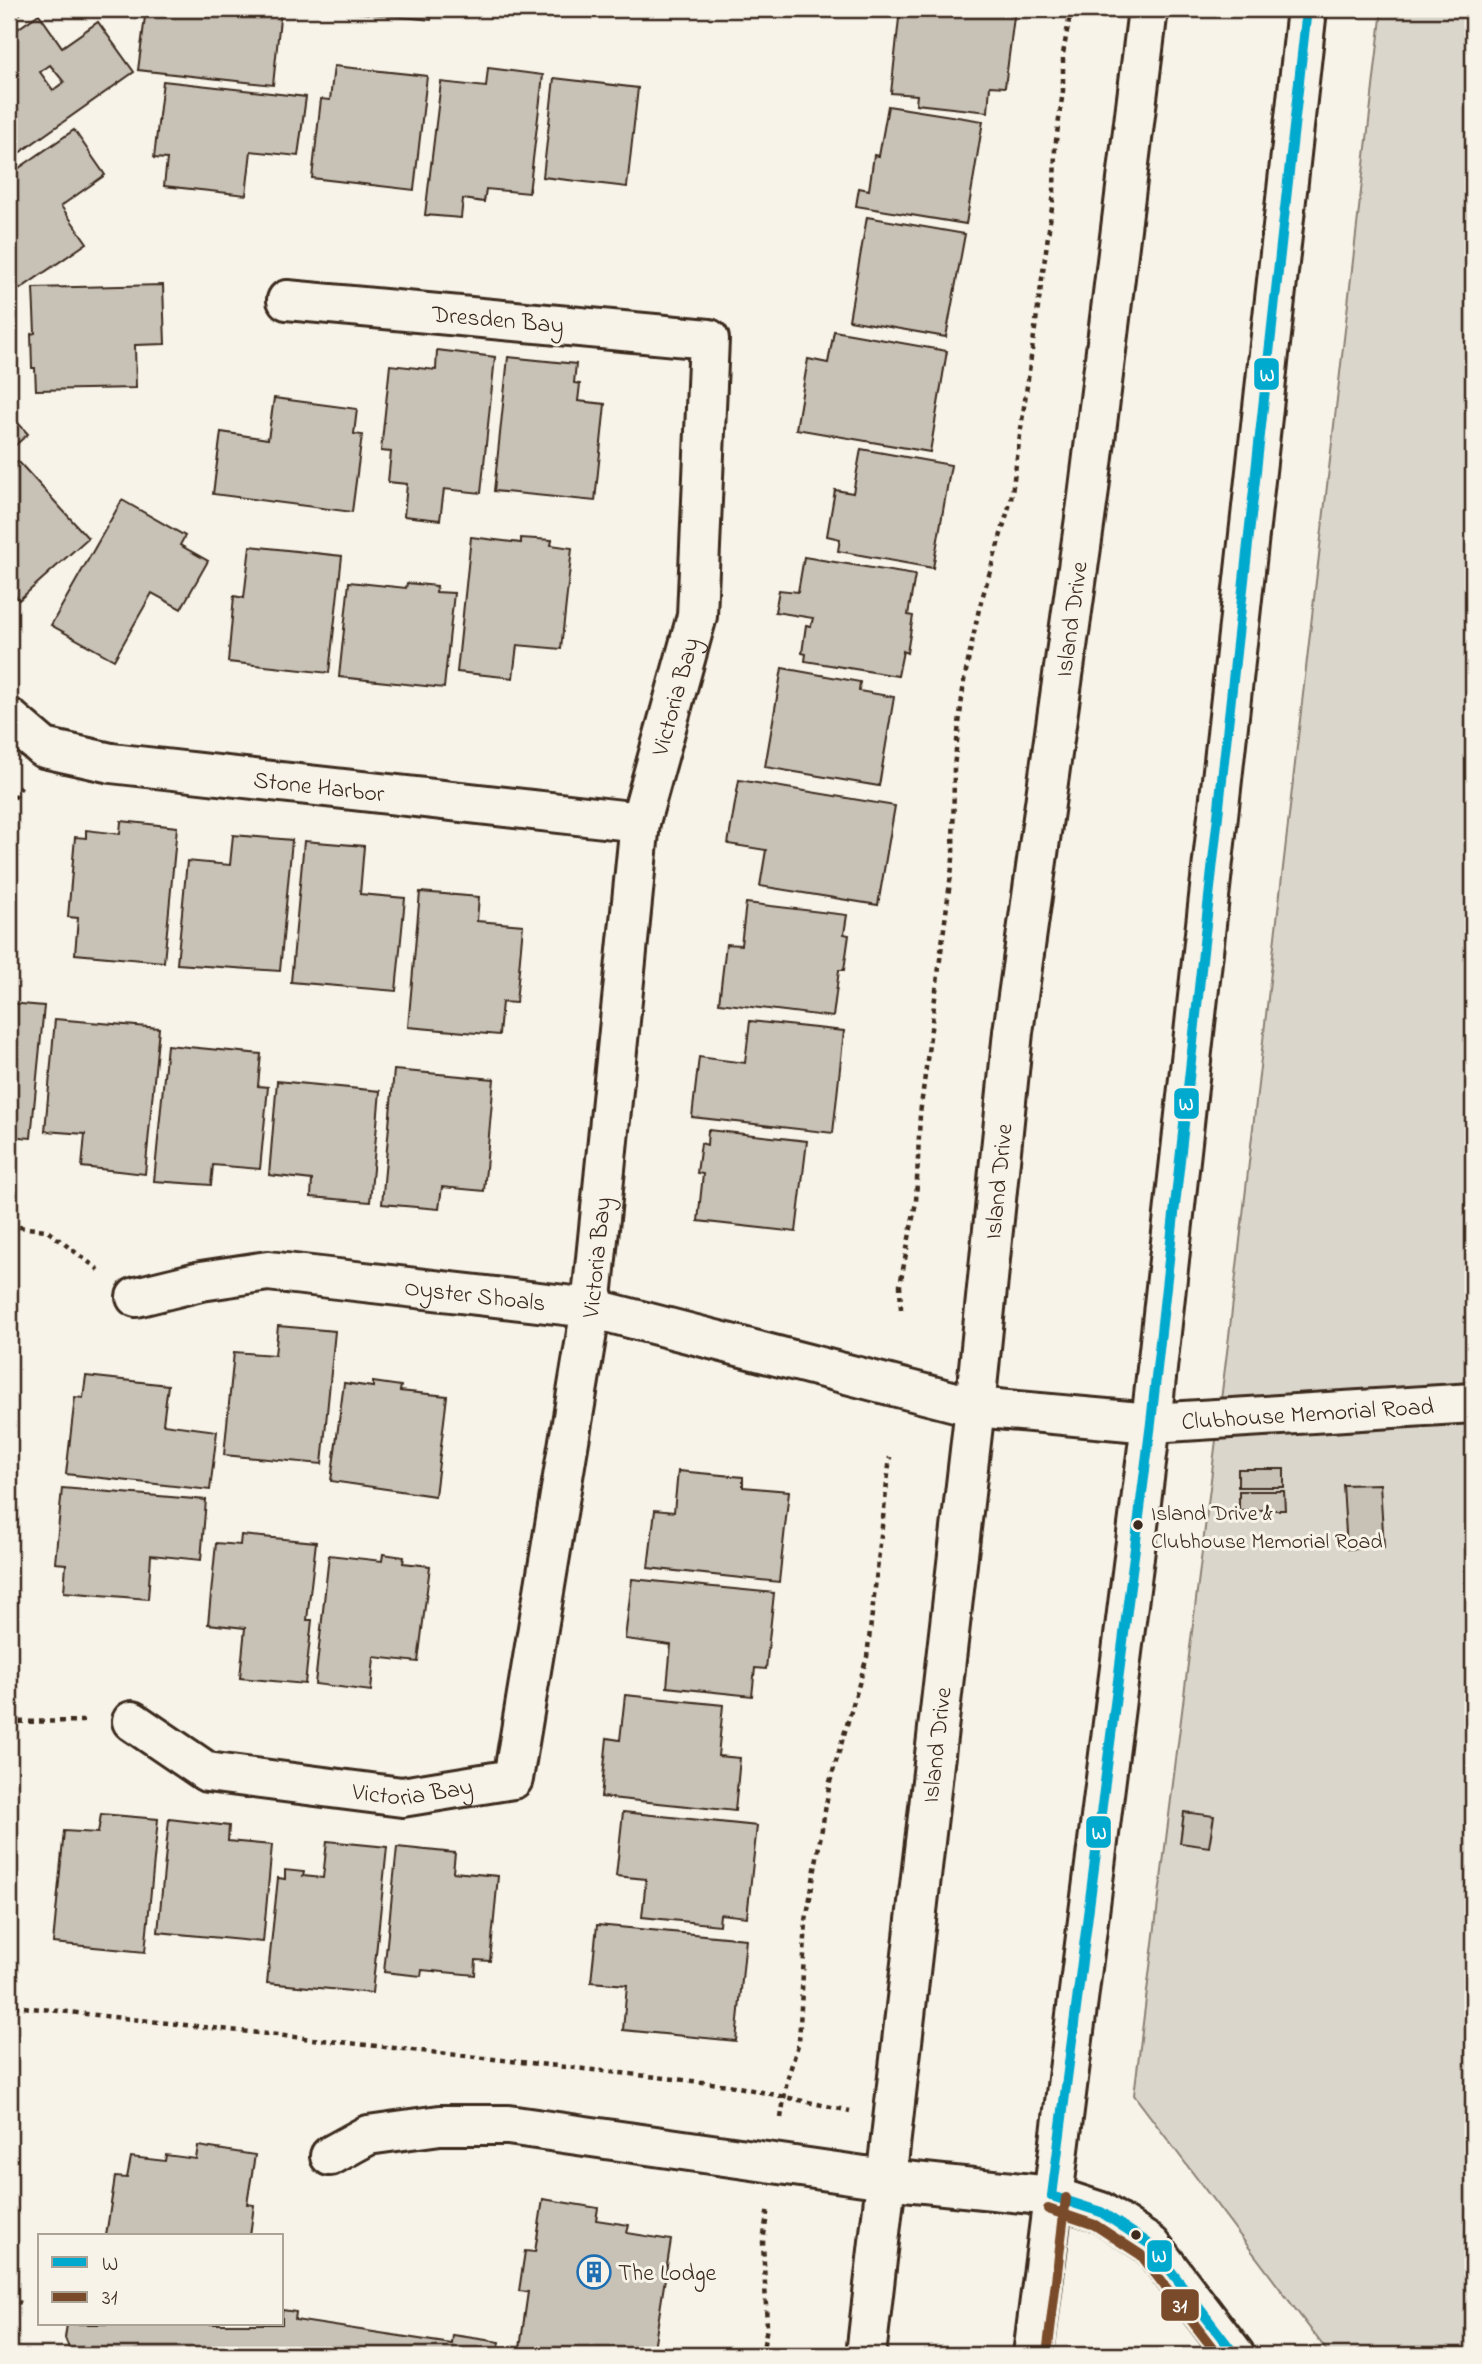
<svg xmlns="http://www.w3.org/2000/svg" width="1482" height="2364" font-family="'Indie Flower',sans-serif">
	<rect width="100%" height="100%" fill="#f7f3e8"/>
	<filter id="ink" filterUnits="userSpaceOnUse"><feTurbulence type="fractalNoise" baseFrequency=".0143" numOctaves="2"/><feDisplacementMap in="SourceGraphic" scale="14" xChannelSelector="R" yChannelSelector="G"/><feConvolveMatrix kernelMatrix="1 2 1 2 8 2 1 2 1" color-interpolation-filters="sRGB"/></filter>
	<g filter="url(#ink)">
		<path fill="#dbd6cb" stroke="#8b8074" stroke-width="2" d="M 1382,9 L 1473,9 L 1473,2355 L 1330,2355 L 1134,2095 L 1229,1336 Z"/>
		<g fill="#c8c1b6" stroke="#3b2a1e" stroke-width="2" fill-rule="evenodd">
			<path d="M 9,9 L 27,9 L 9,22 Z"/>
			<path d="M 146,9 L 200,11 L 200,9 L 281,9 L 273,85 L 138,70 Z"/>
			<path d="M 323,9 L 432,9 L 431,20 Z"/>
			<path d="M 448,9 L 540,9 L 540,12 L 448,13 Z"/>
			<path d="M 900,9 L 1015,9 L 1005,87 L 990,86 L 988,112 L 916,104 L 917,95 L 891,93 Z"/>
			<path d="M 39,14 L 62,47 L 98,22 L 134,72 L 9,160 L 9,35 ZM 50,65 L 64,82 L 53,90 L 40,72 Z"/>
			<path d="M 334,66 L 427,76 L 414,190 L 312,178 L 321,99 L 330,100 Z"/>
			<path d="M 488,68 L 543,75 L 529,193 L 486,189 L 484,202 L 463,199 L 461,218 L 425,215 L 441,82 L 486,87 Z"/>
			<path d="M 554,78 L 638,88 L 627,187 L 543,177 Z"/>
			<path d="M 163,81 L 306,97 L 298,156 L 251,151 L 246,195 L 164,186 L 167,159 L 154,158 Z"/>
			<path d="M 888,106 L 983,121 L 966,224 L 856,206 L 859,188 L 869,190 L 874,155 L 879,156 Z"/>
			<path d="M 74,130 L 105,175 L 61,206 L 87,243 L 20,289 L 9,273 L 9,175 Z"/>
			<path d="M 867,217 L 965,234 L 946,337 L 849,320 Z"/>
			<path d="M 163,285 L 165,344 L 135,345 L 136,388 L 36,390 L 35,368 L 32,368 L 31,334 L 35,333 L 33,288 Z"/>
			<path d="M 834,331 L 947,351 L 930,452 L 796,429 L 808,359 L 828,363 Z"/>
			<path d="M 437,350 L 495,357 L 481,493 L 444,489 L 440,520 L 404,516 L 407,484 L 388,482 L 391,452 L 381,451 L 390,365 L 436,370 Z"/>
			<path d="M 508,357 L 576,364 L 574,383 L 580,384 L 578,401 L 605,404 L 595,501 L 494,491 Z"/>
			<path d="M 274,398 L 357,409 L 354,434 L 362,435 L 352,512 L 213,494 L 221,432 L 268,439 Z"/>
			<path d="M 9,413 L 28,434 L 9,451 Z"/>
			<path d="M 861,449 L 951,465 L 933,568 L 838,551 L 840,539 L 827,536 L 835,490 L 853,493 Z"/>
			<path d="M 18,461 L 88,538 L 19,600 L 9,588 L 9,469 Z"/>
			<path d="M 122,500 L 185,536 L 180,545 L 208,561 L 181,609 L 152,593 L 114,660 L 51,625 Z"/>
			<path d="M 471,537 L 521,543 L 521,538 L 552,540 L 551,545 L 572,548 L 561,649 L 517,645 L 513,678 L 457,672 Z"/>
			<path d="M 250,546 L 342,556 L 329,673 L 228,662 L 234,596 L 244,598 Z"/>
			<path d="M 804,557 L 915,575 L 908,615 L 913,616 L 907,653 L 903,651 L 898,676 L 805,661 L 806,654 L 802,653 L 806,625 L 811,626 L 813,618 L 775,612 L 779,590 L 798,592 Z"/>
			<path d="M 349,582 L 406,588 L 407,583 L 437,586 L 436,592 L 454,593 L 444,688 L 339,677 Z"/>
			<path d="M 782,668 L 860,682 L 859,691 L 894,697 L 879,786 L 765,767 Z"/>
			<path d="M 739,780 L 895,806 L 878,905 L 760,886 L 766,850 L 728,844 Z"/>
			<path d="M 121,821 L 177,827 L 164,962 L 75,954 L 78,918 L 68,917 L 75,837 L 86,838 L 86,830 L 120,834 Z"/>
			<path d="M 233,835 L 292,840 L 280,971 L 177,964 L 187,861 L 230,865 Z"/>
			<path d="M 304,841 L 364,846 L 360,894 L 405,898 L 396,991 L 291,982 Z"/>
			<path d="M 420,892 L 479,897 L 477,921 L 523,925 L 516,1003 L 502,1002 L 499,1035 L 408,1027 Z"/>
			<path d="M 746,903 L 847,915 L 844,934 L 849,935 L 844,970 L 839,970 L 833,1017 L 719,1003 L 726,944 L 741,945 Z"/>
			<path d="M 9,1003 L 44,1006 L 31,1138 L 9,1136 Z"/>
			<path d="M 55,1019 L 159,1028 L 145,1174 L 82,1167 L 85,1134 L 45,1131 Z"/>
			<path d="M 750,1021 L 844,1031 L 833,1133 L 692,1117 L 699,1057 L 745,1063 Z"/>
			<path d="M 167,1045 L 261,1054 L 258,1086 L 268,1087 L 260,1169 L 213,1165 L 211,1185 L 154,1181 Z"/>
			<path d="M 394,1070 L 494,1079 L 484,1191 L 442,1187 L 439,1209 L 382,1204 Z"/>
			<path d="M 277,1081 L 380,1091 L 370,1202 L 311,1197 L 312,1180 L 269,1175 Z"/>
			<path d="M 708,1130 L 807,1141 L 796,1232 L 698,1221 L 703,1174 L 697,1173 L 701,1143 L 707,1145 Z"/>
			<path d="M 278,1326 L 335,1331 L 322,1464 L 224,1455 L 234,1352 L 275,1355 Z"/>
			<path d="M 86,1376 L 168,1385 L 163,1424 L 217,1431 L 210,1490 L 66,1474 L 75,1397 L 83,1398 Z"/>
			<path d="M 373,1382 L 401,1386 L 400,1391 L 447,1396 L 435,1496 L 331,1481 L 344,1383 L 373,1387 Z"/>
			<rect x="1238" y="1469" width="46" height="18"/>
			<path d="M 678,1471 L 743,1477 L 743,1487 L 789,1491 L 779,1582 L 648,1568 L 655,1510 L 674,1512 Z"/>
			<path d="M 1380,1484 L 1384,1547 L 1347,1549 L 1343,1485 Z"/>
			<path d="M 62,1488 L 206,1500 L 201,1560 L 151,1555 L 148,1599 L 64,1592 L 66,1564 L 55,1563 Z"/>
			<path d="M 1239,1491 L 1284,1491 L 1285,1510 L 1239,1510 Z"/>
			<path d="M 241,1535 L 316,1542 L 307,1620 L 312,1620 L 305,1684 L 240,1678 L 245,1628 L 208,1624 L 216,1543 L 240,1545 Z"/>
			<path d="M 383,1554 L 404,1557 L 403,1563 L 430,1566 L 418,1662 L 374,1657 L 371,1691 L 315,1684 L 329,1555 L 382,1561 Z"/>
			<path d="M 632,1579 L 774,1593 L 766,1669 L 755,1668 L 752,1696 L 667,1687 L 671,1645 L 625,1639 Z"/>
			<path d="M 625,1695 L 723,1705 L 718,1756 L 740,1758 L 735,1811 L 601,1797 L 607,1738 L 620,1740 Z"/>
			<path d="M 623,1812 L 757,1826 L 747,1917 L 720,1914 L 719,1925 L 642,1917 L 646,1879 L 616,1876 Z"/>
			<path d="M 1184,1812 L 1214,1816 L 1209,1847 L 1180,1843 Z"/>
			<path d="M 101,1814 L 158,1819 L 145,1952 L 53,1943 L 64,1831 L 98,1833 Z"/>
			<path d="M 169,1819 L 229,1826 L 228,1841 L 272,1845 L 263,1942 L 158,1932 Z"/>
			<path d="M 327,1841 L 387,1847 L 372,1993 L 267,1983 L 278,1878 L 285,1879 L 285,1870 L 304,1872 L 303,1876 L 323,1878 Z"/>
			<path d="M 397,1847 L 455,1853 L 453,1872 L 498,1876 L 490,1961 L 476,1960 L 475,1975 L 422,1970 L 421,1976 L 384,1972 Z"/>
			<path d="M 597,1925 L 746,1939 L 736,2041 L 623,2030 L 627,1985 L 591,1982 Z"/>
			<path d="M 198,2146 L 255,2155 L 247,2204 L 254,2205 L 250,2236 L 106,2236 L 115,2177 L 127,2178 L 131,2157 L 165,2161 L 166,2155 L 196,2159 Z"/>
			<path d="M 543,2199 L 598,2208 L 596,2220 L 629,2225 L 627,2233 L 671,2240 L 653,2355 L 72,2355 L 65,2338 L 67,2324 L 282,2324 L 282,2310 L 296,2312 L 295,2320 L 452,2344 L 453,2335 L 500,2342 L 498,2351 L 519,2355 L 528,2292 L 519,2291 L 525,2251 L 535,2252 Z"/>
		</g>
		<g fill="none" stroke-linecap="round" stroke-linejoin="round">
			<defs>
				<g id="minor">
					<path id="s1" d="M 9,718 L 44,748 L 111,763 L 640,822"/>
					<path id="s2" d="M 136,1297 L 201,1281 L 268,1271 L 591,1308 L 975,1407 L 1151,1423 L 1473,1403"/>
					<path id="s3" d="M 132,1721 L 207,1772 L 402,1797 L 513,1779 L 591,1308 L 640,822 L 697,616 L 709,339 L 287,300"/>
					<path d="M 330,2156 L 368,2135 L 440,2125 L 508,2125 L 885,2179 L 1052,2196 L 1101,2212 L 1151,2245 L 1235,2355"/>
				</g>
				<g id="major">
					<path id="s4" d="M 866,2355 L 975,1407 L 1013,1032 L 1088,497 L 1148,9"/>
					<path d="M 1033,2355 L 1151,1423 L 1307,9"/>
				</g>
			</defs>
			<use href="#minor" stroke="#3b2a1e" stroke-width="44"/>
			<use href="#major" stroke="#3b2a1e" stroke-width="44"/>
			<g stroke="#3b2a1e" stroke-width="4.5" stroke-dasharray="5 5" stroke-linecap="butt">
				<path d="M 9,807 L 21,787"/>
				<path d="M 9,1226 L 46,1230 L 99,1270"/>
				<path d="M 901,1309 L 900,1285 L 916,1202 L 920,1114 L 953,859 L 954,767 L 964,681 L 979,609 L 1011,500 L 1054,193 L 1055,148 L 1063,91 L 1063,54 L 1071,9"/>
				<path d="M 9,1722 L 88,1721"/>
				<path d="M 9,1972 L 14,2006 L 9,2070"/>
				<path d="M 14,2006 L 729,2085 L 850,2111"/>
				<path d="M 781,2118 L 787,2080 L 799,2042 L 806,1921 L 830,1782 L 867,1657 L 890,1457"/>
				<path d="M 9,2298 L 21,2303"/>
				<path d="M 762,2355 L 767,2327 L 763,2242 L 768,2207"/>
			</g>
			<use href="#minor" stroke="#f7f3e8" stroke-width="38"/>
			<use href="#major" stroke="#f7f3e8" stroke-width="38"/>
			<defs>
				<g id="bus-1">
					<path d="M 1052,2196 L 1151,1423 L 1307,9"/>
					<path d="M 1052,2196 L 1101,2212 L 1151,2245 L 1235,2355"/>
				</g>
				<g id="bus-2">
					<path d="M 1048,2209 L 1095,2225 L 1141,2255 L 1218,2355"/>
					<path d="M 1047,2355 L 1066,2198"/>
				</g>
			</defs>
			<use href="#bus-1" stroke="#f7f3e8" stroke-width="16"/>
			<use href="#bus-2" stroke="#f7f3e8" stroke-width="16"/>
			<use href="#bus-1" stroke="#00a9ce" stroke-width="10"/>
			<use href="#bus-2" stroke="#7a4b2a" stroke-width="10"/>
		</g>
	</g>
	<defs>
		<symbol id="building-ring" viewBox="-11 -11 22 22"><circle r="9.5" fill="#f7f3e8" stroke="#1f6fb2" stroke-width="1.5"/><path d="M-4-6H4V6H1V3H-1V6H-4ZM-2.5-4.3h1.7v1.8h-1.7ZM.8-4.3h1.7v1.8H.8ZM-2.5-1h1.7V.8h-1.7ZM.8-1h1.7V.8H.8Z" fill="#1f6fb2"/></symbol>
	</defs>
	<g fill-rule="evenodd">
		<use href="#building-ring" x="575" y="2253" width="38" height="38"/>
	</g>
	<g fill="#3b2a1e" stroke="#f7f3e8" stroke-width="2.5">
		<circle cx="1138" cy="1525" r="6"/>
		<circle cx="1136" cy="2235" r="6"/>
	</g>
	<g text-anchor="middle" stroke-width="6" stroke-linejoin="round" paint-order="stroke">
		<g font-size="22" fill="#3b2a1e" stroke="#f7f3e8" text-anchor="start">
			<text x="1151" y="1520">Island Drive &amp;<tspan x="1151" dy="28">Clubhouse Memorial Road</tspan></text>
		</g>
		<g font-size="24" fill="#3b2a1e" stroke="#f7f3e8">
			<text transform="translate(498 319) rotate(5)" y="8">Dresden Bay</text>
			<text dy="8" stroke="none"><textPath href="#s4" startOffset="1748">Island Drive</textPath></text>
			<text dy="8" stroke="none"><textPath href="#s3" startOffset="1496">Victoria Bay</textPath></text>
			<text dy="8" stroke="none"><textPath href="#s1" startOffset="324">Stone Harbor</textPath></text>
			<text dy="8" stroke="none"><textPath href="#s4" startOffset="1181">Island Drive</textPath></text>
			<text dy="8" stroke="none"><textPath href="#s3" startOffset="928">Victoria Bay</textPath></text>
			<text dy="8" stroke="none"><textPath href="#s2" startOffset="343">Oyster Shoals</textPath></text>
			<text dy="8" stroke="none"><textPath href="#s2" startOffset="1190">Clubhouse Memorial Road</textPath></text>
			<text dy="8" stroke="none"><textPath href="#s4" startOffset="614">Island Drive</textPath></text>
			<text dy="8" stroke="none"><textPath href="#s3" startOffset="298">Victoria Bay</textPath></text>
		</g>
		<g font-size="24" fill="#3b2a1e" stroke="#f7f3e8" text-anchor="start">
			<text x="618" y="2280">The Lodge</text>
		</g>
	</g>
	<g stroke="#f7f3e8" stroke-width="2.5">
		<rect x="1253" y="357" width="27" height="34" rx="7" fill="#00a9ce"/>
		<rect x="1173" y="1087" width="27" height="33" rx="7" fill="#00a9ce"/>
		<rect x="1085" y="1815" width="27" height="34" rx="7" fill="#00a9ce"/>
		<rect x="1146" y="2239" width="27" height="34" rx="7" fill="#00a9ce"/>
		<rect x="1160" y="2288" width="40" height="34" rx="7" fill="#7a4b2a"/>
	</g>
	<g font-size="19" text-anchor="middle" font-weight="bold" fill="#fff">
		<text x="1267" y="381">W</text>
		<text x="1186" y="1110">W</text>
		<text x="1099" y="1839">W</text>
		<text x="1159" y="2262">W</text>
		<text x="1180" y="2312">31</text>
	</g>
	<rect width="1482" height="2364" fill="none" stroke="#f7f3e8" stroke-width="35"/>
	<rect x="18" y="18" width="1447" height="2329" fill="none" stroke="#3b2a1e" stroke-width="2.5" filter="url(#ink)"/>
	<rect x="38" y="2234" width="245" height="91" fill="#f7f3e8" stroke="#aca397" stroke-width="2"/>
	<rect x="52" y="2257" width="35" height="10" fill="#00a9ce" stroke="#aca397" stroke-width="2"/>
	<text x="102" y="2270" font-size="21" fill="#3b2a1e">W</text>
	<rect x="52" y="2292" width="35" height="10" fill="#7a4b2a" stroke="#aca397" stroke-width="2"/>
	<text x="102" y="2304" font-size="21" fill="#3b2a1e">31</text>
</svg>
